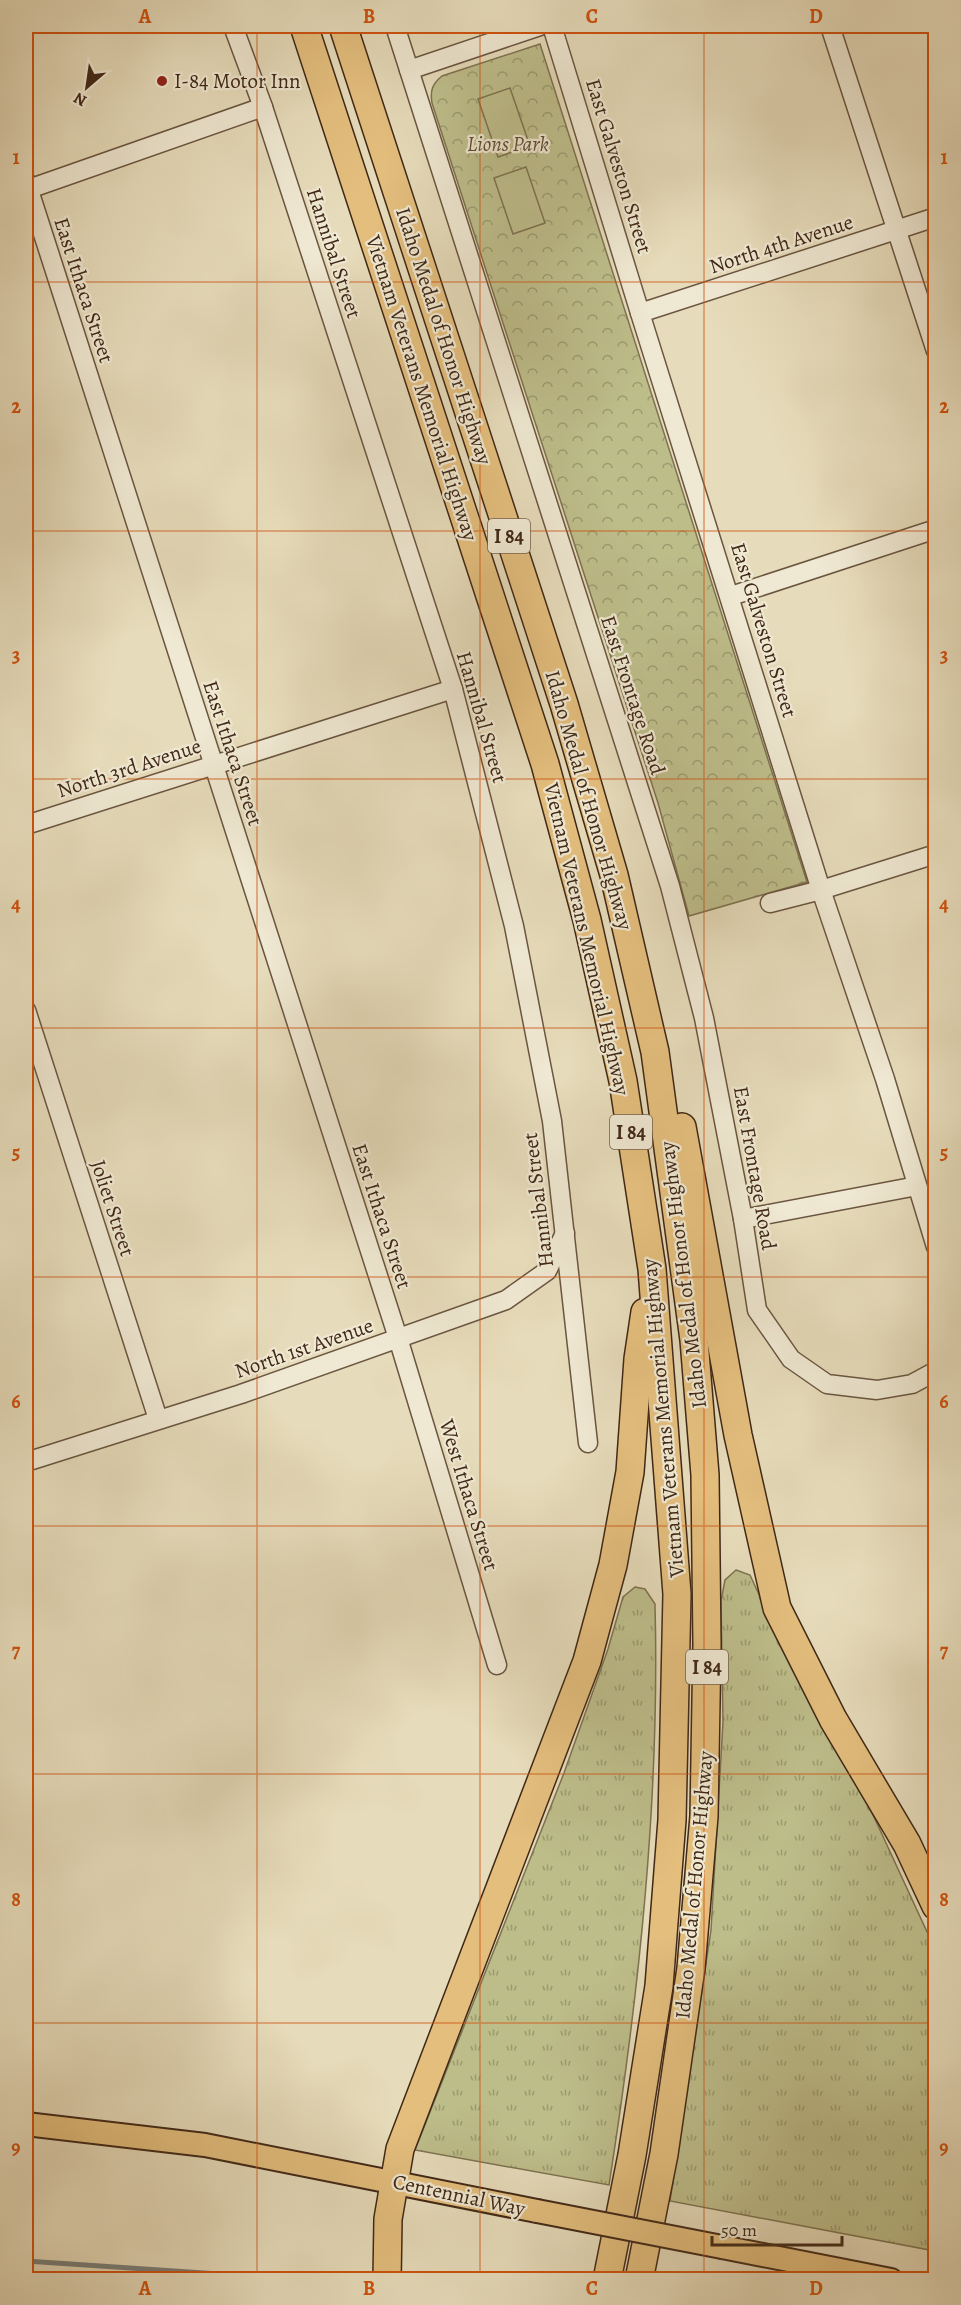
<svg xmlns="http://www.w3.org/2000/svg" width="961" height="2305" font-family="Alegreya,serif">
	<defs>
		<pattern id="grass-tufts" width="24" height="20" patternUnits="userSpaceOnUse" patternTransform="scale(1.5)"><rect width="24" height="20" fill="#bdbd8a"/><path d="M3 7l-1-3M5 7V3M7 7l1-3M15 17l-1-3M17 17v-4M19 17l1-3" fill="none" stroke="#9b9a70"/></pattern>
		<pattern id="forest-crowns" width="20" height="18" patternUnits="userSpaceOnUse" patternTransform="scale(1.5)"><rect width="20" height="18" fill="#bdbd8a"/><path d="M2 6a3 3 0 1 1 6 0M12 15a3 3 0 1 1 6 0" fill="none" stroke="#9b9a70"/></pattern>
	</defs>
	<rect width="100%" height="100%" fill="#e6dbba"/>
	<filter id="stains"><feTurbulence type="fractalNoise" baseFrequency=".00333" numOctaves="4"/><feColorMatrix values="0 0 0 0 .2 0 0 0 0 .09 0 0 0 0 .02 0 0 0 .5 -.17"/></filter>
	<radialGradient id="worn" r=".72"><stop offset=".6" stop-color="#630" stop-opacity="0"/><stop offset="1" stop-color="#630" stop-opacity=".3"/></radialGradient>
	<g fill="url(#grass-tufts)" stroke="#7e7250" stroke-width="1.5">
		<path d="M 736,1570 L 750,1575 L 775,1629 L 874,1817 L 928,1934 L 936,1967 L 935,2251 L 670,2201 L 711,1930 L 723,1722 L 721,1601 L 725,1580 Z"/>
		<path d="M 635,1587 L 645,1589 L 655,1604 C 660,1799 639,1993 609,2185 L 415,2150 L 564,1773 L 608,1649 L 623,1597 Z"/>
	</g>
	<path fill="url(#forest-crowns)" stroke="#7e7250" stroke-width="1.5" d="M 540,44 L 807,882 L 689,916 L 658,803 L 432,103 C 430,91 432,84 442,76 Z"/>
	<g fill="#bdbd8a" stroke="#7e7250" stroke-width="1.5">
		<path d="M 510,88 L 530,146 L 498,157 L 478,99 Z"/>
		<path d="M 526,167 L 545,223 L 513,234 L 494,178 Z"/>
	</g>
	<g fill="none" stroke-linecap="round" stroke-linejoin="round">
		<path stroke="#777e79" stroke-width="5" d="M 26,2261 L 307,2280"/>
		<defs>
			<g id="minor">
				<path d="M 233,26 L 263,107 L 453,689 L 514,926 L 552,1121 L 588,1443"/>
				<path d="M 395,26 L 670,886 L 704,1018 L 743,1219 L 757,1310 L 791,1359 L 827,1384 L 877,1390 L 912,1384 L 936,1371"/>
				<path d="M 552,26 L 640,313 L 821,890 L 885,1079 L 936,1247"/>
				<path d="M 830,26 L 936,351"/>
				<path d="M 409,70 L 540,26"/>
				<path d="M 26,181 L 398,1338 L 497,1665"/>
				<path d="M 26,190 L 263,107"/>
				<path d="M 640,313 L 936,217"/>
				<path d="M 731,596 L 936,529"/>
				<path d="M 26,825 L 453,689"/>
				<path d="M 770,903 L 821,890 L 936,854"/>
				<path d="M 26,1010 L 158,1419"/>
				<path d="M 743,1219 L 917,1186"/>
				<path d="M 26,1462 L 241,1394 L 506,1300 L 547,1271 L 565,1233"/>
			</g>
			<g id="major">
				<path d="M 26,2124 L 205,2145 L 537,2211"/>
				<path d="M 722,2247 L 891,2280"/>
			</g>
			<g id="highway">
				<path d="M 304,26 L 545,764 L 587,920 L 623,1081 L 652,1269 L 677,1594 L 672,1820 L 659,1986 L 632,2155 L 607,2280"/>
				<path d="M 343,26 L 564,704 L 614,875 L 655,1052 L 694,1340 L 705,1475 L 707,1644 L 704,1816 L 691,1968 L 664,2154 L 639,2280"/>
				<path d="M 682,1127 L 738,1435 L 777,1608 L 833,1719 L 907,1844 L 936,1906"/>
				<path d="M 387,2280 L 388,2219 L 400,2149 L 587,1661 L 613,1565 L 630,1472 L 638,1359 L 645,1312"/>
			</g>
		</defs>
		<use href="#minor" stroke="#6a5540" stroke-width="21"/>
		<use href="#major" stroke="#402817" stroke-width="26"/>
		<use href="#highway" stroke="#402817" stroke-width="30"/>
		<use href="#minor" stroke="#efe8d2" stroke-width="18"/>
		<use href="#major" stroke="#e3be7d" stroke-width="22"/>
		<use href="#highway" stroke="#e3be7d" stroke-width="27"/>
		<defs>
			<path id="major-bridge" d="M 537,2211 L 722,2247"/>
		</defs>
		<use href="#major-bridge" stroke="#402817" stroke-width="26" stroke-linecap="butt"/>
		<use href="#major-bridge" stroke="#e3be7d" stroke-width="22"/>
	</g>
	<path fill="none" stroke="#cf520e" stroke-width="1.5" stroke-opacity="0.55" d="M 257,26 L 257,2280M 480,26 L 480,2280M 704,26 L 704,2280M 26,282 L 936,282M 26,531 L 936,531M 26,779 L 936,779M 26,1028 L 936,1028M 26,1277 L 936,1277M 26,1526 L 936,1526M 26,1774 L 936,1774M 26,2023 L 936,2023"/>
	<circle fill="#8f2418" stroke="#efe8d2" stroke-width="2" cx="162" cy="81" r="6"/>
	<g text-anchor="middle" stroke-width="4.5" stroke-linejoin="round" paint-order="stroke">
		<g fill="#efe8d2" stroke="#74624f" stroke-width="1.5">
			<rect x="488" y="519" width="42" height="34" rx="4.5"/>
			<rect x="610" y="1115" width="42" height="34" rx="4.5"/>
			<rect x="686" y="1650" width="42" height="34" rx="4.5"/>
		</g>
		<g font-size="20" font-weight="bold" fill="#402817">
			<text x="509" y="543">I 84</text>
			<text x="631" y="1139">I 84</text>
			<text x="707" y="1674">I 84</text>
		</g>
		<g font-size="21" fill="#402817" stroke="#efe8d2" text-anchor="start">
			<text x="174" y="88">I-84 Motor Inn</text>
		</g>
		<g font-size="21" font-style="italic" fill="#5f4d34" stroke="#efe8d2">
			<text x="508" y="151">Lions Park</text>
		</g>
		<g font-size="21" fill="#402817" stroke="#efe8d2">
			<text transform="translate(619 166) rotate(73)" y="7">East Galveston Street</text>
			<text transform="translate(781 244) rotate(-18)" y="7">North 4th Avenue</text>
			<text transform="translate(334 253) rotate(72)" y="7">Hannibal Street</text>
			<text transform="translate(84 290) rotate(72)" y="7">East Ithaca Street</text>
			<text transform="translate(444 336) rotate(72)" y="7">Idaho Medal of Honor Highway</text>
			<text transform="translate(422 388) rotate(72)" y="7">Vietnam Veterans Memorial Highway</text>
			<text transform="translate(764 630) rotate(73)" y="7">East Galveston Street</text>
			<text transform="translate(633 695) rotate(72)" y="7">East Frontage Road</text>
			<text transform="translate(482 717) rotate(74)" y="7">Hannibal Street</text>
			<text transform="translate(233 753) rotate(72)" y="7">East Ithaca Street</text>
			<text transform="translate(129 768) rotate(-18)" y="7">North 3rd Avenue</text>
			<text transform="translate(589 800) rotate(74)" y="7">Idaho Medal of Honor Highway</text>
			<text transform="translate(587 939) rotate(77)" y="7">Vietnam Veterans Memorial Highway</text>
			<text transform="translate(755 1168) rotate(80)" y="7">East Frontage Road</text>
			<text transform="translate(538 1200) rotate(-97)" y="7">Hannibal Street</text>
			<text transform="translate(113 1208) rotate(72)" y="7">Joliet Street</text>
			<text transform="translate(382 1216) rotate(72)" y="7">East Ithaca Street</text>
			<text transform="translate(683 1275) rotate(-97)" y="7">Idaho Medal of Honor Highway</text>
			<text transform="translate(304 1348) rotate(-19)" y="7">North 1st Avenue</text>
			<text transform="translate(663 1418) rotate(-95)" y="7">Vietnam Veterans Memorial Highway</text>
			<text transform="translate(469 1495) rotate(73)" y="7">West Ithaca Street</text>
			<text transform="translate(694 1885) rotate(-85)" y="7">Idaho Medal of Honor Highway</text>
			<text transform="translate(459 2195) rotate(12)" y="7">Centennial Way</text>
		</g>
	</g>
	<rect width="961" height="2305" fill="none" stroke="#e6dbba" stroke-width="66"/>
	<g transform="translate(87 87) rotate(209)" stroke="#efe8d2" stroke-width="4.5" paint-order="stroke">
	<path d="M0-4.5L10 22L0 15L-10 22Z" fill="#402817"/>
	<text y="-9" font-size="16" font-weight="bold" text-anchor="middle" fill="#402817">N</text>
	</g>
	<path d="M712 2236v9h130v-9" fill="none" stroke="#402817" stroke-width="3"/>
	<text x="721" y="2236" font-size="18" fill="#402817" stroke="#efe8d2" stroke-width="4.5" paint-order="stroke">50 m</text>
	<rect x="33" y="33" width="895" height="2239" fill="none" stroke="#cf520e" stroke-width="2"/>
	<g font-size="20" text-anchor="middle" font-weight="bold" fill="#cf520e">
		<text x="145" y="23">A</text>
		<text x="369" y="23">B</text>
		<text x="592" y="23">C</text>
		<text x="816" y="23">D</text>
		<text x="16" y="164">1</text>
		<text x="944" y="164">1</text>
		<text x="16" y="413">2</text>
		<text x="944" y="413">2</text>
		<text x="16" y="662">3</text>
		<text x="944" y="662">3</text>
		<text x="16" y="911">4</text>
		<text x="944" y="911">4</text>
		<text x="16" y="1159">5</text>
		<text x="944" y="1159">5</text>
		<text x="16" y="1408">6</text>
		<text x="944" y="1408">6</text>
		<text x="16" y="1657">7</text>
		<text x="944" y="1657">7</text>
		<text x="16" y="1906">8</text>
		<text x="944" y="1906">8</text>
		<text x="16" y="2154">9</text>
		<text x="944" y="2154">9</text>
		<text x="145" y="2295">A</text>
		<text x="369" y="2295">B</text>
		<text x="592" y="2295">C</text>
		<text x="816" y="2295">D</text>
	</g>
	<rect width="100%" height="100%" filter="url(#stains)"/>
	<rect width="100%" height="100%" fill="url(#worn)"/>
</svg>
